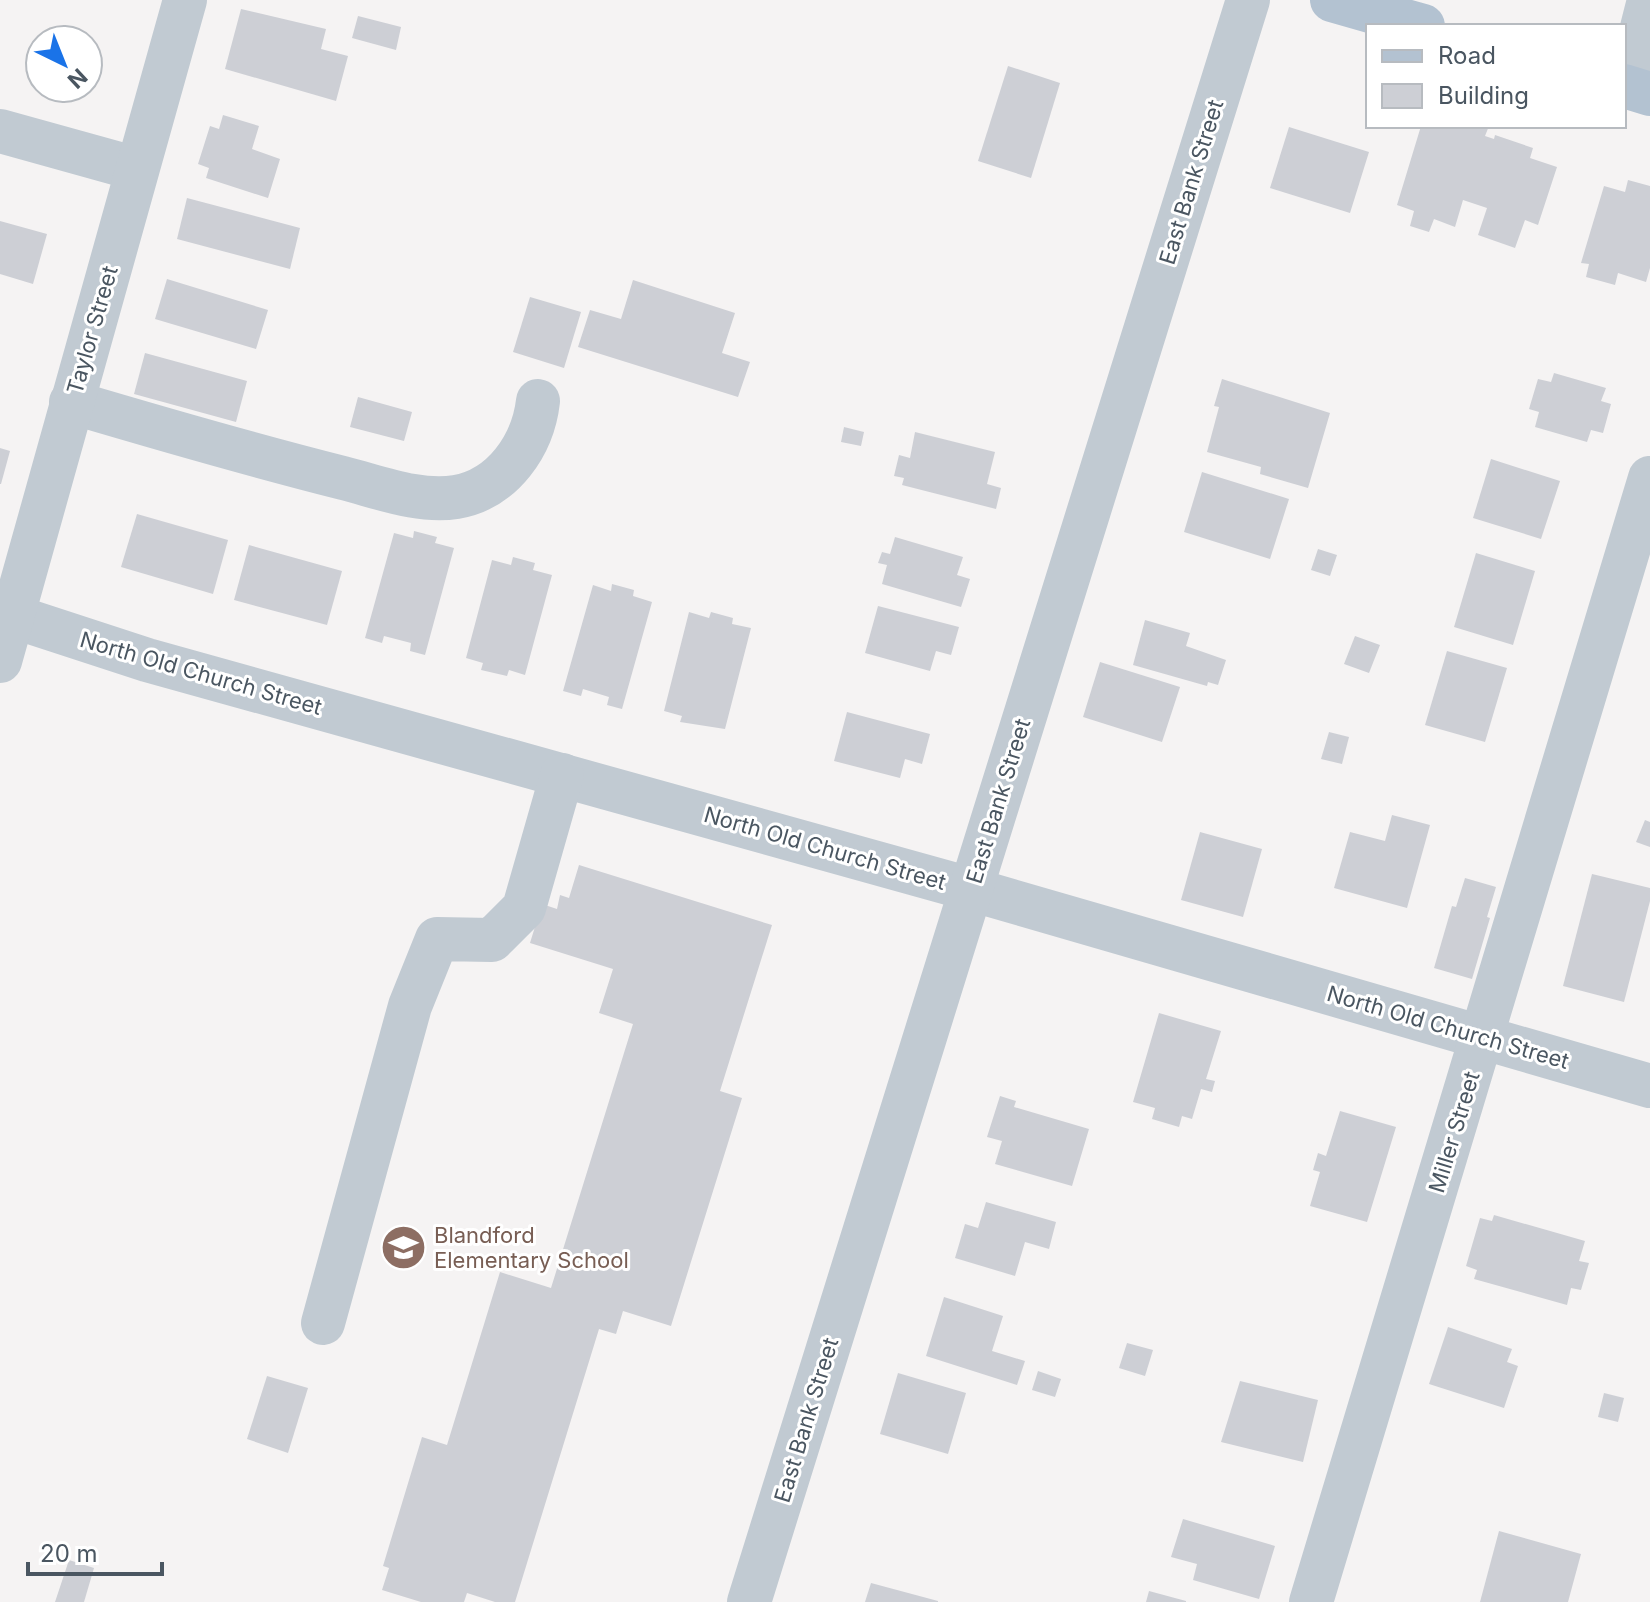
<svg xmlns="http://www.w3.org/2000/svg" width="1650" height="1602" font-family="Inter,sans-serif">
	<rect width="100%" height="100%" fill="#f5f3f3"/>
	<g fill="#cdcfd5">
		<path d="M 241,9 L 326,29 L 321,49 L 348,56 L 336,101 L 225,69 Z"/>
		<path d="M 358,16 L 401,27 L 396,50 L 352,38 Z"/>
		<path d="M 1008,66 L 1060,83 L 1031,178 L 978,161 Z"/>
		<path d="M 223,115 L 259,126 L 252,149 L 280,159 L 268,198 L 206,178 L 209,168 L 198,164 L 210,126 L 219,129 Z"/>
		<path d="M 1421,126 L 1489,126 L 1485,136 L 1494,139 L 1495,135 L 1533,148 L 1530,158 L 1557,167 L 1538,225 L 1525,220 L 1515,248 L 1478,235 L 1487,208 L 1463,200 L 1455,227 L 1434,219 L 1429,232 L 1410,226 L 1414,211 L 1397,205 Z"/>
		<path d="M 1289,127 L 1369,152 L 1350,213 L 1270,188 Z"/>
		<path d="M 1628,180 L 1650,186 L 1650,268 L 1646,282 L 1618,273 L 1615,285 L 1586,277 L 1589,264 L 1581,263 L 1604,186 L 1625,192 Z"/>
		<path d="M 187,198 L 300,228 L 290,269 L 177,239 Z"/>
		<path d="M 0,221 L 47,234 L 33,284 L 0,274 Z"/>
		<path d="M 167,279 L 268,310 L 256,349 L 155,319 Z"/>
		<path d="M 633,280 L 735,313 L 722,353 L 750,362 L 738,397 L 578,347 L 590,310 L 621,319 Z"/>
		<path d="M 530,297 L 581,312 L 564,368 L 513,352 Z"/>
		<path d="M 145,353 L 247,381 L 236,422 L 134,394 Z"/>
		<path d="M 1554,373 L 1606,388 L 1601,401 L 1611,404 L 1603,433 L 1591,430 L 1587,442 L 1535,427 L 1539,412 L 1529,409 L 1538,379 L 1551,382 Z"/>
		<path d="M 1222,379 L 1330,413 L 1308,488 L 1260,474 L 1261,467 L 1207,452 L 1219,407 L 1214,406 Z"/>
		<path d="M 358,397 L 412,412 L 404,441 L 350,427 Z"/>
		<path d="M 844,427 L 864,432 L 861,446 L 841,442 Z"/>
		<path d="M 915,432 L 995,452 L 987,484 L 1001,488 L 996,509 L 902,485 L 904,478 L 894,476 L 899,455 L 910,458 Z"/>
		<path d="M 0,448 L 10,451 L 1,484 L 0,484 Z"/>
		<path d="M 1491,459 L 1560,481 L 1541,539 L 1473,518 Z"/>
		<path d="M 1202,472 L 1289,499 L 1270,559 L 1184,532 Z"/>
		<path d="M 137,514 L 228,540 L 213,594 L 121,567 Z"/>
		<path d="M 414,531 L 437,537 L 435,543 L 454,548 L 425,655 L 410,651 L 411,643 L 384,636 L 382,643 L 365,638 L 394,533 L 413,538 Z"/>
		<path d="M 895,537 L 963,557 L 957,575 L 970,579 L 961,607 L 882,584 L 887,565 L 878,563 L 882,552 L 890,554 Z"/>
		<path d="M 249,545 L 342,571 L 327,625 L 234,600 Z"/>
		<path d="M 1318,549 L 1337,555 L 1330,576 L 1311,570 Z"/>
		<path d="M 1476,553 L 1535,571 L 1513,645 L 1454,627 Z"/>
		<path d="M 513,557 L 535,563 L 533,570 L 552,575 L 525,675 L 509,670 L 507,676 L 481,670 L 483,663 L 466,658 L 492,560 L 511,565 Z"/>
		<path d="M 612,584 L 634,590 L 633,596 L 652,602 L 622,709 L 607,705 L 609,697 L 583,689 L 581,696 L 563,691 L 593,585 L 611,591 Z"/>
		<path d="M 878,606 L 959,627 L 951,655 L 936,651 L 930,671 L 865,653 Z"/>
		<path d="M 689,612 L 709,618 L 711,612 L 733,618 L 732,624 L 751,628 L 725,729 L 680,722 L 682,716 L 664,711 Z"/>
		<path d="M 1145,620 L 1190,633 L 1186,646 L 1226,660 L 1218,685 L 1208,682 L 1207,686 L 1133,665 Z"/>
		<path d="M 1355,636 L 1380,645 L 1369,673 L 1344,664 Z"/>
		<path d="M 1447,651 L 1507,668 L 1485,742 L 1425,725 Z"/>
		<path d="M 1100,662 L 1180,687 L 1162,742 L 1083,717 Z"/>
		<path d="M 847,712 L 930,734 L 922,764 L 905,759 L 900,778 L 834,761 Z"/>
		<path d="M 1329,732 L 1349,737 L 1342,764 L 1321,759 Z"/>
		<path d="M 1392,815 L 1430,825 L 1407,908 L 1334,888 L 1350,832 L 1385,841 Z"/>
		<path d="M 1645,820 L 1650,822 L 1650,847 L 1636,842 Z"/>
		<path d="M 1200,832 L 1262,849 L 1243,917 L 1181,900 Z"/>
		<path d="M 579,865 L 772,925 L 720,1091 L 742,1098 L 671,1326 L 623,1311 L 616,1334 L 599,1329 L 515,1602 L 495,1602 L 467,1593 L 464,1602 L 421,1602 L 382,1590 L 389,1568 L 383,1566 L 422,1437 L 447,1445 L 500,1272 L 551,1288 L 633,1024 L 599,1013 L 613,969 L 530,943 L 542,904 L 557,909 L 560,895 L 569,898 Z"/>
		<path d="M 1592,874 L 1650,888 L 1650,901 L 1624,1002 L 1563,986 Z"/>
		<path d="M 1465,878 L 1496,887 L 1487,917 L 1490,918 L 1472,979 L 1434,968 L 1452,906 L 1456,907 Z"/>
		<path d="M 1159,1013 L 1221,1031 L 1206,1079 L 1215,1081 L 1212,1092 L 1201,1089 L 1192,1119 L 1182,1116 L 1179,1127 L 1152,1119 L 1155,1108 L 1133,1102 Z"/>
		<path d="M 1000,1096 L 1016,1101 L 1014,1107 L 1089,1129 L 1072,1186 L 995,1164 L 1002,1141 L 987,1137 Z"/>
		<path d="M 1340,1111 L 1396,1127 L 1367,1222 L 1310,1206 L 1320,1172 L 1313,1170 L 1318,1153 L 1326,1156 Z"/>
		<path d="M 986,1202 L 1056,1222 L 1049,1249 L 1025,1242 L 1015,1276 L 955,1258 L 965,1224 L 978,1228 Z"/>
		<path d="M 1494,1215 L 1585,1241 L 1579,1261 L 1589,1263 L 1581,1290 L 1571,1288 L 1567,1305 L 1474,1279 L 1477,1270 L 1466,1266 L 1480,1218 L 1492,1221 Z"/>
		<path d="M 944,1297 L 1003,1316 L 992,1351 L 1025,1361 L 1017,1385 L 926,1356 Z"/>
		<path d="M 1448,1327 L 1512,1349 L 1507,1362 L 1518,1366 L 1504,1408 L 1429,1384 Z"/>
		<path d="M 1127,1343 L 1153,1350 L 1145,1376 L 1119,1368 Z"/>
		<path d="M 1038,1371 L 1061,1379 L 1055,1397 L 1032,1390 Z"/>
		<path d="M 898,1373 L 966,1393 L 948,1454 L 880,1434 Z"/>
		<path d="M 267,1376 L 308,1388 L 288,1453 L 247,1439 Z"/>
		<path d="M 1240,1381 L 1318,1400 L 1303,1462 L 1221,1442 Z"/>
		<path d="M 1604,1393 L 1624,1398 L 1618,1422 L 1598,1417 Z"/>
		<path d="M 1183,1519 L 1275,1546 L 1259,1599 L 1193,1580 L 1197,1564 L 1171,1557 Z"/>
		<path d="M 1499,1531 L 1581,1554 L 1568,1602 L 1480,1602 Z"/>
		<path d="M 69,1560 L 94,1568 L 84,1602 L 55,1602 Z"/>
		<path d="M 871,1583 L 938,1601 L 938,1602 L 865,1602 Z"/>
		<path d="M 1149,1591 L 1186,1601 L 1186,1602 L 1146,1602 Z"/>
	</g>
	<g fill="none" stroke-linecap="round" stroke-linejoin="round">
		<g stroke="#c1cad2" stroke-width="44">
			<path d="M 1627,87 L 1649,0"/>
			<path d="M 0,131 L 137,169"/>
			<path d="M 71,402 C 162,429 252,455 343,478 C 379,487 419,503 456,497 C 503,489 533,445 538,401"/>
			<path d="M 0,612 L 147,660 L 970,889 L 1650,1086"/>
			<path d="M 0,661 L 185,0"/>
			<path d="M 323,1323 L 410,1006 L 437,939 L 492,940 L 524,908 L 562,775"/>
			<path d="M 749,1602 L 1248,0"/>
			<path d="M 1311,1602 L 1650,478"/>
		</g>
		<g stroke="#b3c2d1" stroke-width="44">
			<path d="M 1332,0 L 1423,26"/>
			<path d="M 1624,86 L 1650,94"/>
		</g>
	</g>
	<defs>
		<symbol id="school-disc" viewBox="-11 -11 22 22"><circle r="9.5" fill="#8d6e63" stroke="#fff"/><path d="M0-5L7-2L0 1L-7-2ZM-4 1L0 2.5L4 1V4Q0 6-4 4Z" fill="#fff"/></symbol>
	</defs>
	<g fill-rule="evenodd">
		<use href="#school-disc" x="378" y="1222" width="51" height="51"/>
	</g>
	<g text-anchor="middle" stroke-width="6" stroke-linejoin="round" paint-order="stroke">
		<g font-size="22" fill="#4a5661" stroke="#fff">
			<text transform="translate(1191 182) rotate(-73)" y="8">East Bank Street</text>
			<text transform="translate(92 330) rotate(-74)" y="8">Taylor Street</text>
			<text transform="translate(201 673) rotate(16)" y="8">North Old Church Street</text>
			<text transform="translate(998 801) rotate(-73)" y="8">East Bank Street</text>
			<text transform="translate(825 848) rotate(16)" y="8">North Old Church Street</text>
			<text transform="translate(1448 1027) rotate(16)" y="8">North Old Church Street</text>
			<text transform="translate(1454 1132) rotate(-73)" y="8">Miller Street</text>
			<text transform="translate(806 1420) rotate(-73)" y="8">East Bank Street</text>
		</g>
		<g font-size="22" fill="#785e54" stroke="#fff" text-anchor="start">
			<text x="434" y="1243">Blandford<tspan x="434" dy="25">Elementary School</tspan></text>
		</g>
	</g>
	<rect x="1366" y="24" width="260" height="104" fill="#ffffff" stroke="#b7bbc0" stroke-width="2"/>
	<rect x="1382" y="50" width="40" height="12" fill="#b3c2d1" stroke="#b7bbc0" stroke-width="2"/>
	<text x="1438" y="64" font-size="24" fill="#4a5661">Road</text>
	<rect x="1382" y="84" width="40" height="24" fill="#cdcfd5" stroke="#b7bbc0" stroke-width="2"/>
	<text x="1438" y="104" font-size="24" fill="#4a5661">Building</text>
	<g transform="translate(64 64) rotate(137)"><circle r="38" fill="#ffffff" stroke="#b7bbc0" stroke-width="2"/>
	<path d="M0-6L14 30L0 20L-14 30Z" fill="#1a73e8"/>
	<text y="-12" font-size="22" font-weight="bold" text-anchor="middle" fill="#4a5661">N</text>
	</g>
	<path d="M28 1562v12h134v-12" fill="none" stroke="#4a5661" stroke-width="4"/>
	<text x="40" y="1562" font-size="24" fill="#4a5661" stroke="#ffffff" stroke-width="6" paint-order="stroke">20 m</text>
</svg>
